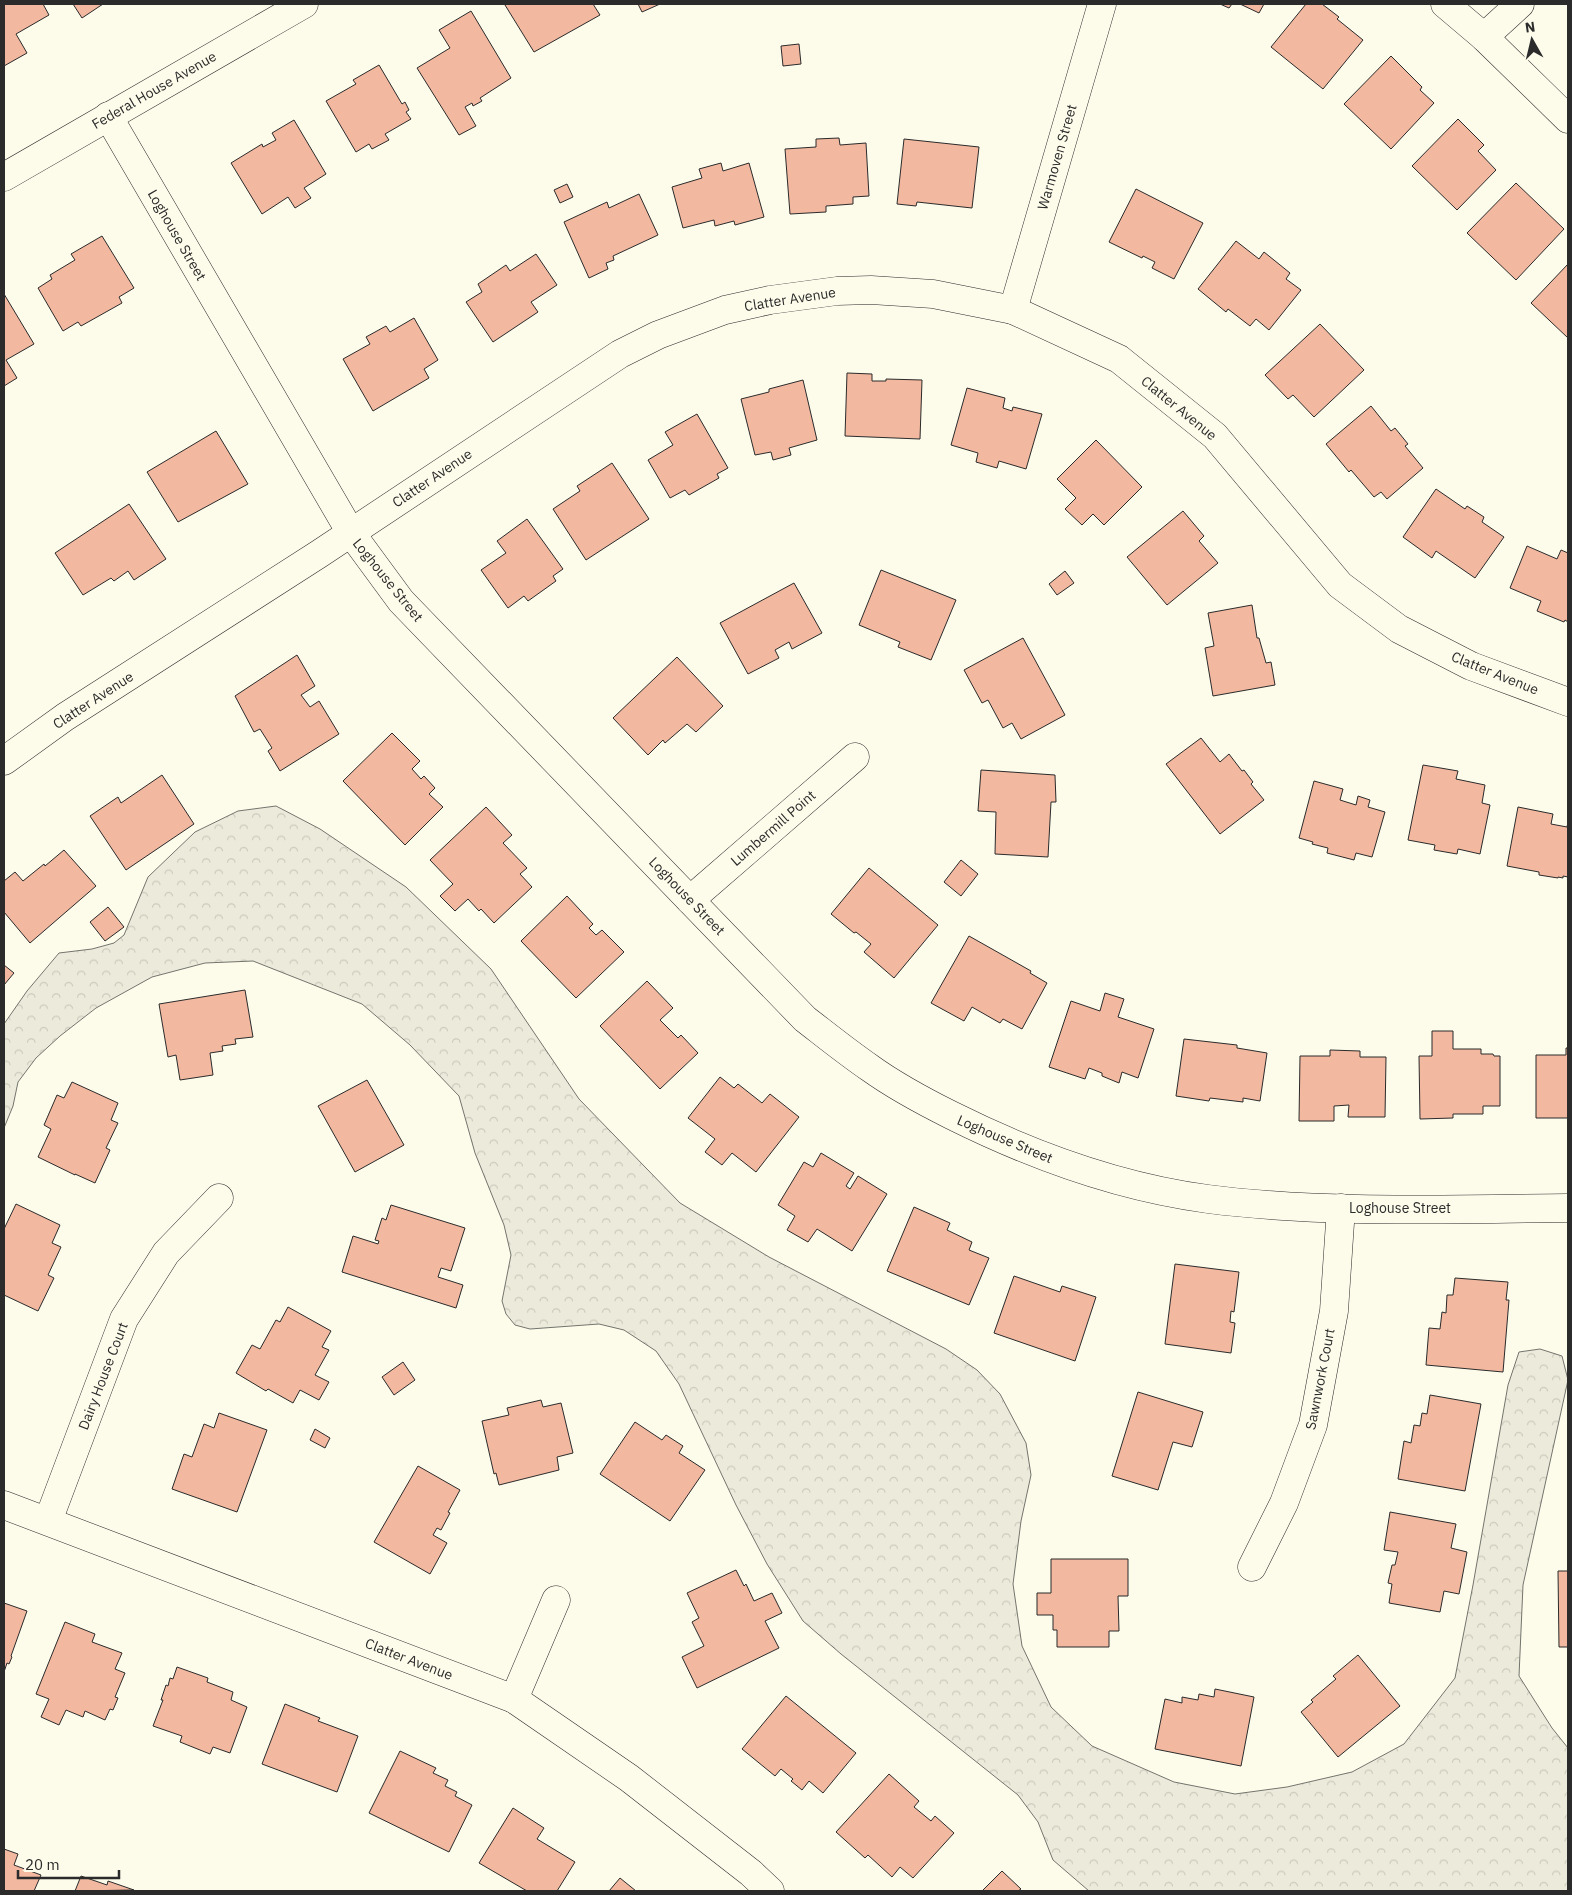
<svg xmlns="http://www.w3.org/2000/svg" width="1572" height="1895" font-family="'IBM Plex Sans',sans-serif">
	<defs>
		<pattern id="forest-crowns" width="20" height="18" patternUnits="userSpaceOnUse" patternTransform="scale(1.25)"><rect width="20" height="18" fill="#ecebdb"/><path d="M2 6a3 3 0 1 1 6 0M12 15a3 3 0 1 1 6 0" fill="none" stroke="#cbcabc"/></pattern>
	</defs>
	<rect width="100%" height="100%" fill="#fdfbea"/>
	<path fill="url(#forest-crowns)" stroke="#74746e" d="M 276,806 L 320,829 L 406,887 L 491,969 L 579,1099 L 680,1203 L 769,1257 L 946,1349 L 977,1370 L 1000,1394 L 1026,1443 L 1031,1475 L 1021,1521 L 1013,1584 L 1022,1646 L 1051,1707 L 1092,1746 L 1174,1782 L 1235,1794 L 1287,1787 L 1352,1772 L 1404,1744 L 1455,1678 L 1473,1585 L 1508,1385 L 1519,1352 L 1540,1349 L 1562,1356 L 1568,1380 L 1523,1585 L 1519,1676 L 1552,1728 L 1568,1748 L 1568,1891 L 1089,1891 L 1053,1860 L 1038,1822 L 1018,1795 L 841,1654 L 803,1621 L 767,1564 L 736,1505 L 679,1384 L 656,1351 L 624,1330 L 599,1324 L 530,1329 L 515,1325 L 506,1314 L 502,1301 L 511,1255 L 504,1225 L 475,1153 L 459,1096 L 410,1045 L 362,1004 L 253,961 L 205,963 L 152,977 L 96,1008 L 60,1036 L 36,1058 L 18,1082 L 13,1106 L 4,1128 L 4,1024 L 27,991 L 59,953 L 92,949 L 114,943 L 124,935 L 148,877 L 195,832 L 238,811 Z"/>
	<g fill="#f2b8a0" stroke="#2b2b2b">
		<path d="M 4,4 L 43,4 L 49,15 L 16,34 L 27,53 L 4,66 Z"/>
		<path d="M 73,4 L 103,4 L 82,18 Z"/>
		<path d="M 507,4 L 593,4 L 600,15 L 534,52 L 505,5 Z"/>
		<path d="M 638,4 L 660,4 L 642,12 Z"/>
		<path d="M 1220,4 L 1232,4 L 1229,8 Z"/>
		<path d="M 1240,4 L 1264,4 L 1259,13 Z"/>
		<path d="M 1306,4 L 1322,4 L 1339,17 L 1337,19 L 1363,40 L 1323,89 L 1271,47 Z"/>
		<path d="M 471,11 L 511,78 L 480,98 L 482,101 L 473,106 L 472,103 L 465,107 L 476,126 L 459,135 L 417,68 L 450,48 L 439,30 Z"/>
		<path d="M 799,44 L 801,64 L 783,66 L 781,46 Z"/>
		<path d="M 1391,56 L 1422,87 L 1420,90 L 1434,103 L 1391,149 L 1344,104 Z"/>
		<path d="M 379,65 L 402,104 L 405,102 L 409,110 L 406,112 L 411,119 L 385,134 L 389,140 L 372,149 L 369,144 L 356,152 L 326,101 L 356,84 L 353,80 Z"/>
		<path d="M 1458,119 L 1484,145 L 1478,151 L 1496,170 L 1457,210 L 1412,166 Z"/>
		<path d="M 294,120 L 326,174 L 304,188 L 311,198 L 295,208 L 288,197 L 262,214 L 231,163 L 262,144 L 263,147 L 276,140 L 272,133 Z"/>
		<path d="M 839,138 L 840,145 L 866,143 L 869,196 L 853,197 L 853,204 L 826,206 L 826,212 L 790,214 L 785,149 L 816,147 L 816,139 Z"/>
		<path d="M 904,139 L 979,147 L 972,208 L 917,202 L 916,206 L 897,204 Z"/>
		<path d="M 721,163 L 723,171 L 749,163 L 764,217 L 735,225 L 734,221 L 715,226 L 714,220 L 683,228 L 672,187 L 702,178 L 699,169 Z"/>
		<path d="M 1516,183 L 1564,229 L 1516,280 L 1467,233 Z"/>
		<path d="M 567,184 L 573,197 L 560,203 L 554,190 Z"/>
		<path d="M 1136,189 L 1203,223 L 1174,279 L 1152,268 L 1155,262 L 1143,256 L 1142,258 L 1109,242 Z"/>
		<path d="M 639,194 L 658,235 L 613,256 L 614,260 L 606,263 L 608,269 L 589,278 L 564,222 L 607,202 L 609,208 Z"/>
		<path d="M 102,236 L 134,288 L 119,297 L 122,303 L 81,326 L 78,322 L 63,331 L 38,288 L 52,279 L 50,275 L 75,260 L 71,254 Z"/>
		<path d="M 1236,241 L 1259,259 L 1264,252 L 1290,273 L 1286,279 L 1301,290 L 1269,330 L 1256,319 L 1250,326 L 1228,309 L 1226,312 L 1198,289 Z"/>
		<path d="M 536,254 L 557,285 L 531,302 L 538,312 L 493,342 L 466,302 L 482,292 L 478,284 L 506,265 L 510,271 Z"/>
		<path d="M 1568,264 L 1568,338 L 1531,303 Z"/>
		<path d="M 4,294 L 34,344 L 6,360 L 17,378 L 4,386 Z"/>
		<path d="M 414,318 L 438,360 L 424,369 L 429,378 L 373,411 L 343,359 L 370,344 L 366,337 L 386,326 L 390,332 Z"/>
		<path d="M 1320,324 L 1364,370 L 1314,417 L 1293,395 L 1288,399 L 1265,375 Z"/>
		<path d="M 847,373 L 872,374 L 872,381 L 886,381 L 886,379 L 922,380 L 920,439 L 845,436 Z"/>
		<path d="M 803,380 L 817,440 L 789,448 L 791,455 L 773,460 L 771,452 L 755,455 L 741,399 L 769,392 L 769,389 Z"/>
		<path d="M 967,388 L 1005,398 L 1003,408 L 1012,411 L 1013,407 L 1042,414 L 1026,469 L 999,461 L 997,468 L 976,462 L 978,453 L 951,445 Z"/>
		<path d="M 1371,406 L 1391,431 L 1395,428 L 1408,444 L 1405,446 L 1423,468 L 1387,499 L 1381,492 L 1374,497 L 1351,470 L 1349,472 L 1326,444 Z"/>
		<path d="M 697,414 L 728,468 L 717,474 L 719,478 L 689,495 L 685,490 L 670,498 L 648,460 L 673,445 L 665,432 Z"/>
		<path d="M 216,431 L 248,484 L 178,522 L 147,472 Z"/>
		<path d="M 1096,440 L 1142,487 L 1104,525 L 1093,514 L 1082,525 L 1065,509 L 1076,498 L 1057,479 Z"/>
		<path d="M 612,463 L 649,519 L 586,560 L 553,509 L 580,491 L 577,486 Z"/>
		<path d="M 1436,489 L 1465,509 L 1467,506 L 1484,517 L 1482,522 L 1504,537 L 1475,578 L 1436,551 L 1432,558 L 1403,537 Z"/>
		<path d="M 129,504 L 166,559 L 134,580 L 128,571 L 114,581 L 111,578 L 83,595 L 55,553 Z"/>
		<path d="M 1183,511 L 1204,536 L 1199,541 L 1218,563 L 1167,605 L 1127,557 Z"/>
		<path d="M 527,519 L 563,569 L 553,576 L 556,581 L 528,601 L 524,596 L 508,608 L 481,570 L 506,553 L 497,541 Z"/>
		<path d="M 1527,546 L 1557,559 L 1561,550 L 1568,553 L 1568,622 L 1565,620 L 1564,622 L 1537,611 L 1541,601 L 1510,588 Z"/>
		<path d="M 881,570 L 956,600 L 931,660 L 898,647 L 900,642 L 859,625 Z"/>
		<path d="M 1065,571 L 1074,583 L 1057,595 L 1049,584 Z"/>
		<path d="M 794,583 L 822,633 L 792,649 L 789,642 L 775,650 L 779,658 L 748,674 L 720,623 Z"/>
		<path d="M 1252,605 L 1257,638 L 1259,638 L 1266,663 L 1271,662 L 1275,685 L 1213,696 L 1205,648 L 1214,646 L 1208,613 Z"/>
		<path d="M 1023,638 L 1065,715 L 1021,739 L 1012,723 L 1003,728 L 988,700 L 982,703 L 964,670 Z"/>
		<path d="M 297,655 L 315,686 L 301,695 L 310,707 L 319,701 L 339,734 L 280,771 L 268,751 L 272,748 L 260,729 L 254,732 L 235,696 Z"/>
		<path d="M 677,657 L 723,706 L 696,732 L 687,724 L 665,743 L 663,740 L 648,755 L 613,718 Z"/>
		<path d="M 392,733 L 420,761 L 412,769 L 421,779 L 424,776 L 435,788 L 429,794 L 443,807 L 405,845 L 343,781 Z"/>
		<path d="M 1201,738 L 1220,762 L 1229,754 L 1242,771 L 1244,770 L 1253,782 L 1251,784 L 1264,800 L 1220,834 L 1166,764 Z"/>
		<path d="M 1423,765 L 1458,771 L 1456,779 L 1485,785 L 1482,803 L 1490,805 L 1480,854 L 1458,849 L 1457,854 L 1434,850 L 1435,845 L 1408,840 Z"/>
		<path d="M 981,770 L 1055,775 L 1056,802 L 1051,802 L 1048,857 L 995,854 L 996,812 L 978,811 Z"/>
		<path d="M 162,775 L 194,824 L 126,870 L 90,816 L 118,797 L 121,803 Z"/>
		<path d="M 1314,781 L 1343,789 L 1340,800 L 1356,805 L 1358,796 L 1370,800 L 1368,807 L 1385,812 L 1372,857 L 1356,853 L 1354,860 L 1327,853 L 1328,848 L 1312,844 L 1313,842 L 1299,838 Z"/>
		<path d="M 486,807 L 512,835 L 503,843 L 527,868 L 520,874 L 532,887 L 494,923 L 481,909 L 479,911 L 468,899 L 455,911 L 440,896 L 453,884 L 430,860 Z"/>
		<path d="M 1518,807 L 1553,814 L 1551,824 L 1567,827 L 1568,822 L 1568,877 L 1563,876 L 1563,878 L 1558,877 L 1558,878 L 1539,875 L 1539,872 L 1507,866 Z"/>
		<path d="M 64,850 L 96,886 L 30,943 L 4,912 L 4,881 L 15,872 L 23,881 L 44,864 L 45,866 Z"/>
		<path d="M 961,860 L 978,874 L 961,896 L 944,882 Z"/>
		<path d="M 869,868 L 938,925 L 894,978 L 864,952 L 871,944 L 856,932 L 854,933 L 831,914 Z"/>
		<path d="M 567,896 L 593,924 L 589,928 L 596,935 L 602,930 L 624,952 L 576,998 L 521,941 Z"/>
		<path d="M 108,907 L 124,927 L 105,941 L 90,922 Z"/>
		<path d="M 969,936 L 1031,971 L 1030,973 L 1047,983 L 1022,1029 L 1003,1019 L 1000,1023 L 972,1007 L 964,1021 L 931,1003 Z"/>
		<path d="M 4,965 L 14,973 L 4,985 Z"/>
		<path d="M 647,981 L 673,1008 L 660,1020 L 678,1038 L 681,1035 L 698,1053 L 660,1089 L 600,1026 Z"/>
		<path d="M 245,990 L 253,1037 L 235,1039 L 236,1044 L 222,1046 L 223,1051 L 210,1053 L 213,1075 L 180,1080 L 176,1055 L 168,1057 L 159,1004 Z"/>
		<path d="M 1105,993 L 1124,999 L 1118,1017 L 1154,1029 L 1138,1078 L 1122,1072 L 1119,1083 L 1102,1076 L 1102,1073 L 1089,1068 L 1085,1079 L 1049,1067 L 1071,1001 L 1100,1011 Z"/>
		<path d="M 1432,1031 L 1453,1031 L 1453,1049 L 1481,1049 L 1481,1054 L 1493,1054 L 1494,1056 L 1500,1056 L 1500,1106 L 1483,1106 L 1483,1114 L 1453,1114 L 1453,1118 L 1420,1119 L 1419,1056 L 1432,1056 Z"/>
		<path d="M 1184,1039 L 1237,1045 L 1237,1048 L 1267,1053 L 1260,1101 L 1243,1098 L 1243,1102 L 1210,1098 L 1209,1101 L 1176,1096 Z"/>
		<path d="M 1566,1048 L 1568,1048 L 1568,1118 L 1536,1118 L 1536,1055 L 1566,1055 Z"/>
		<path d="M 1330,1050 L 1360,1051 L 1360,1057 L 1386,1057 L 1385,1117 L 1348,1117 L 1349,1105 L 1334,1106 L 1334,1121 L 1299,1121 L 1300,1056 L 1330,1056 Z"/>
		<path d="M 720,1077 L 734,1088 L 738,1084 L 762,1103 L 770,1094 L 799,1117 L 756,1172 L 732,1153 L 722,1165 L 705,1152 L 715,1139 L 688,1118 Z"/>
		<path d="M 367,1080 L 404,1145 L 355,1172 L 318,1106 Z"/>
		<path d="M 72,1082 L 118,1103 L 111,1120 L 118,1123 L 106,1148 L 110,1150 L 95,1183 L 75,1174 L 75,1175 L 38,1157 L 51,1129 L 44,1125 L 57,1095 L 64,1098 Z"/>
		<path d="M 821,1153 L 854,1173 L 846,1186 L 850,1189 L 858,1176 L 887,1194 L 852,1251 L 817,1229 L 808,1242 L 787,1230 L 795,1216 L 778,1205 L 804,1162 L 813,1167 Z"/>
		<path d="M 16,1204 L 60,1225 L 52,1243 L 61,1247 L 48,1275 L 54,1278 L 38,1311 L 4,1295 L 4,1229 Z"/>
		<path d="M 391,1205 L 465,1228 L 451,1271 L 441,1268 L 438,1277 L 463,1285 L 456,1308 L 342,1272 L 353,1236 L 378,1244 L 379,1241 L 375,1240 L 382,1218 L 386,1220 Z"/>
		<path d="M 914,1207 L 950,1223 L 947,1230 L 972,1242 L 969,1250 L 989,1258 L 969,1305 L 887,1271 Z"/>
		<path d="M 1175,1264 L 1239,1272 L 1234,1312 L 1231,1311 L 1230,1322 L 1235,1323 L 1231,1353 L 1165,1344 Z"/>
		<path d="M 1014,1276 L 1060,1292 L 1062,1286 L 1096,1297 L 1075,1361 L 994,1333 Z"/>
		<path d="M 1455,1278 L 1508,1282 L 1506,1300 L 1509,1300 L 1503,1372 L 1426,1365 L 1429,1328 L 1440,1329 L 1442,1312 L 1446,1313 L 1447,1295 L 1453,1295 Z"/>
		<path d="M 288,1307 L 331,1331 L 322,1347 L 329,1350 L 315,1375 L 329,1382 L 319,1400 L 300,1390 L 293,1403 L 268,1389 L 266,1391 L 236,1373 L 252,1345 L 260,1349 L 276,1320 L 280,1322 Z"/>
		<path d="M 403,1362 L 415,1380 L 394,1395 L 382,1377 Z"/>
		<path d="M 1138,1392 L 1203,1412 L 1192,1447 L 1173,1442 L 1158,1490 L 1112,1476 Z"/>
		<path d="M 1430,1395 L 1481,1404 L 1465,1491 L 1398,1479 L 1404,1441 L 1411,1443 L 1414,1425 L 1420,1426 L 1422,1413 L 1427,1414 Z"/>
		<path d="M 541,1400 L 543,1407 L 561,1403 L 573,1453 L 557,1457 L 559,1470 L 499,1485 L 496,1473 L 494,1474 L 482,1421 L 509,1415 L 507,1408 Z"/>
		<path d="M 219,1413 L 267,1430 L 237,1512 L 172,1489 L 184,1454 L 192,1457 L 204,1424 L 214,1428 Z"/>
		<path d="M 635,1422 L 662,1440 L 666,1435 L 683,1446 L 679,1453 L 705,1470 L 670,1521 L 600,1474 Z"/>
		<path d="M 315,1429 L 330,1438 L 325,1448 L 310,1440 Z"/>
		<path d="M 418,1466 L 460,1490 L 448,1512 L 450,1513 L 441,1530 L 437,1528 L 433,1535 L 447,1543 L 430,1574 L 374,1542 Z"/>
		<path d="M 1390,1512 L 1456,1524 L 1451,1548 L 1467,1552 L 1459,1594 L 1444,1591 L 1440,1612 L 1389,1603 L 1392,1584 L 1388,1583 L 1392,1565 L 1395,1565 L 1398,1552 L 1384,1550 Z"/>
		<path d="M 1051,1559 L 1128,1559 L 1128,1596 L 1118,1596 L 1119,1631 L 1109,1631 L 1109,1647 L 1057,1647 L 1057,1630 L 1053,1630 L 1053,1615 L 1037,1615 L 1037,1593 L 1051,1593 Z"/>
		<path d="M 736,1570 L 744,1586 L 746,1584 L 754,1601 L 772,1593 L 782,1613 L 765,1621 L 779,1648 L 697,1688 L 682,1657 L 704,1646 L 692,1622 L 699,1618 L 687,1593 Z"/>
		<path d="M 1558,1571 L 1568,1571 L 1568,1647 L 1559,1647 Z"/>
		<path d="M 4,1603 L 27,1611 L 11,1656 L 12,1657 L 9,1664 L 7,1663 L 4,1672 Z"/>
		<path d="M 65,1622 L 95,1634 L 92,1642 L 122,1653 L 115,1669 L 125,1673 L 115,1697 L 118,1698 L 113,1710 L 110,1709 L 105,1720 L 85,1711 L 83,1717 L 66,1710 L 59,1725 L 41,1717 L 49,1699 L 36,1694 Z"/>
		<path d="M 1358,1655 L 1400,1706 L 1338,1757 L 1301,1712 L 1313,1702 L 1311,1700 L 1336,1679 L 1333,1676 Z"/>
		<path d="M 177,1667 L 208,1678 L 207,1682 L 233,1692 L 231,1700 L 247,1707 L 230,1753 L 213,1747 L 210,1754 L 180,1742 L 182,1736 L 153,1726 L 163,1700 L 161,1700 L 166,1685 L 168,1686 L 170,1678 L 173,1679 Z"/>
		<path d="M 1215,1689 L 1254,1697 L 1241,1766 L 1155,1749 L 1165,1699 L 1182,1703 L 1182,1697 L 1198,1700 L 1199,1694 L 1214,1697 Z"/>
		<path d="M 786,1696 L 856,1753 L 823,1793 L 809,1781 L 802,1790 L 791,1781 L 793,1779 L 781,1769 L 775,1776 L 742,1749 Z"/>
		<path d="M 285,1704 L 320,1718 L 318,1721 L 358,1736 L 337,1792 L 262,1764 Z"/>
		<path d="M 400,1751 L 436,1768 L 433,1773 L 448,1780 L 445,1786 L 457,1792 L 455,1796 L 472,1805 L 449,1852 L 369,1813 Z"/>
		<path d="M 889,1774 L 919,1801 L 914,1807 L 931,1821 L 935,1816 L 954,1833 L 913,1878 L 900,1867 L 892,1877 L 868,1855 L 865,1858 L 836,1832 Z"/>
		<path d="M 513,1808 L 544,1828 L 537,1839 L 575,1862 L 557,1891 L 527,1891 L 479,1863 Z"/>
		<path d="M 4,1849 L 18,1854 L 14,1865 L 41,1875 L 34,1891 L 4,1891 Z"/>
		<path d="M 1002,1871 L 1021,1889 L 1018,1891 L 982,1891 Z"/>
		<path d="M 81,1876 L 107,1885 L 108,1881 L 134,1890 L 75,1891 Z"/>
		<path d="M 620,1878 L 636,1891 L 609,1891 Z"/>
	</g>
	<g fill="none" stroke-linecap="round" stroke-linejoin="round">
		<defs>
			<g id="minor">
				<path d="M 1445,4 L 1484,37 L 1568,119"/>
				<path d="M 1484,37 L 1520,4"/>
				<path d="M 108,116 L 351,533 L 401,601 L 805,1019 C 827,1036 848,1053 870,1068 C 895,1086 923,1101 951,1115 C 1031,1155 1118,1187 1208,1199 C 1325,1214 1449,1209 1568,1208"/>
				<path d="M 4,177 L 304,4"/>
				<path d="M 1013,310 L 1102,4"/>
				<path d="M 4,761 L 65,717 L 319,554 L 620,354 L 658,335 L 725,310 L 770,300 L 837,291 L 871,290 L 933,294 L 1013,310 L 1119,359 L 1215,436 L 1340,585 L 1399,629 L 1471,666 L 1568,702"/>
				<path d="M 690,900 L 855,757"/>
				<path d="M 4,1505 L 514,1699 L 629,1778 L 751,1873 L 770,1891"/>
				<path d="M 48,1521 L 124,1319 L 166,1253 L 219,1198"/>
				<path d="M 1252,1567 L 1284,1503 L 1313,1425 L 1334,1311 L 1341,1208"/>
				<path d="M 514,1699 L 556,1600"/>
			</g>
		</defs>
		<use href="#minor" stroke="#2b2b2b" stroke-width="29"/>
		<use href="#minor" stroke="#fdfbea" stroke-width="28"/>
	</g>
	<g text-anchor="middle" stroke-width="4" stroke-linejoin="round" paint-order="stroke">
		<g font-size="14" fill="#2b2b2b" stroke="#fdfbea">
			<text transform="translate(154 90) rotate(-30)" y="5">Federal House Avenue</text>
			<text transform="translate(1057 157) rotate(-74)" y="5">Warmoven Street</text>
			<text transform="translate(177 235) rotate(60)" y="5">Loghouse Street</text>
			<text transform="translate(790 299) rotate(-9)" y="5">Clatter Avenue</text>
			<text transform="translate(1179 408) rotate(39)" y="5">Clatter Avenue</text>
			<text transform="translate(432 478) rotate(-34)" y="5">Clatter Avenue</text>
			<text transform="translate(388 580) rotate(51)" y="5">Loghouse Street</text>
			<text transform="translate(1495 673) rotate(22)" y="5">Clatter Avenue</text>
			<text transform="translate(93 700) rotate(-33)" y="5">Clatter Avenue</text>
			<text transform="translate(773 828) rotate(-41)" y="5">Lumbermill Point</text>
			<text transform="translate(687 896) rotate(46)" y="5">Loghouse Street</text>
			<text transform="translate(1005 1139) rotate(23)" y="5">Loghouse Street</text>
			<text x="1400" y="1213">Loghouse Street</text>
			<text transform="translate(103 1376) rotate(-69)" y="5">Dairy House Court</text>
			<text transform="translate(1320 1379) rotate(-79)" y="5">Sawnwork Court</text>
			<text transform="translate(409 1659) rotate(21)" y="5">Clatter Avenue</text>
		</g>
	</g>
	<rect width="1572" height="1895" fill="none" stroke="#2b2b2b" stroke-width="10"/>
	<g transform="translate(1532 40) rotate(352)" stroke="#fdfbea" stroke-width="4" paint-order="stroke">
	<path d="M0-4L9 19L0 12L-9 19Z" fill="#2b2b2b"/>
	<text y="-8" font-size="14" font-weight="bold" text-anchor="middle" fill="#2b2b2b">N</text>
	</g>
	<path d="M18 1870v8h101v-8" fill="none" stroke="#2b2b2b" stroke-width="2.5"/>
	<text x="25" y="1870" font-size="15" fill="#2b2b2b" stroke="#fdfbea" stroke-width="4" paint-order="stroke">20 m</text>
</svg>
